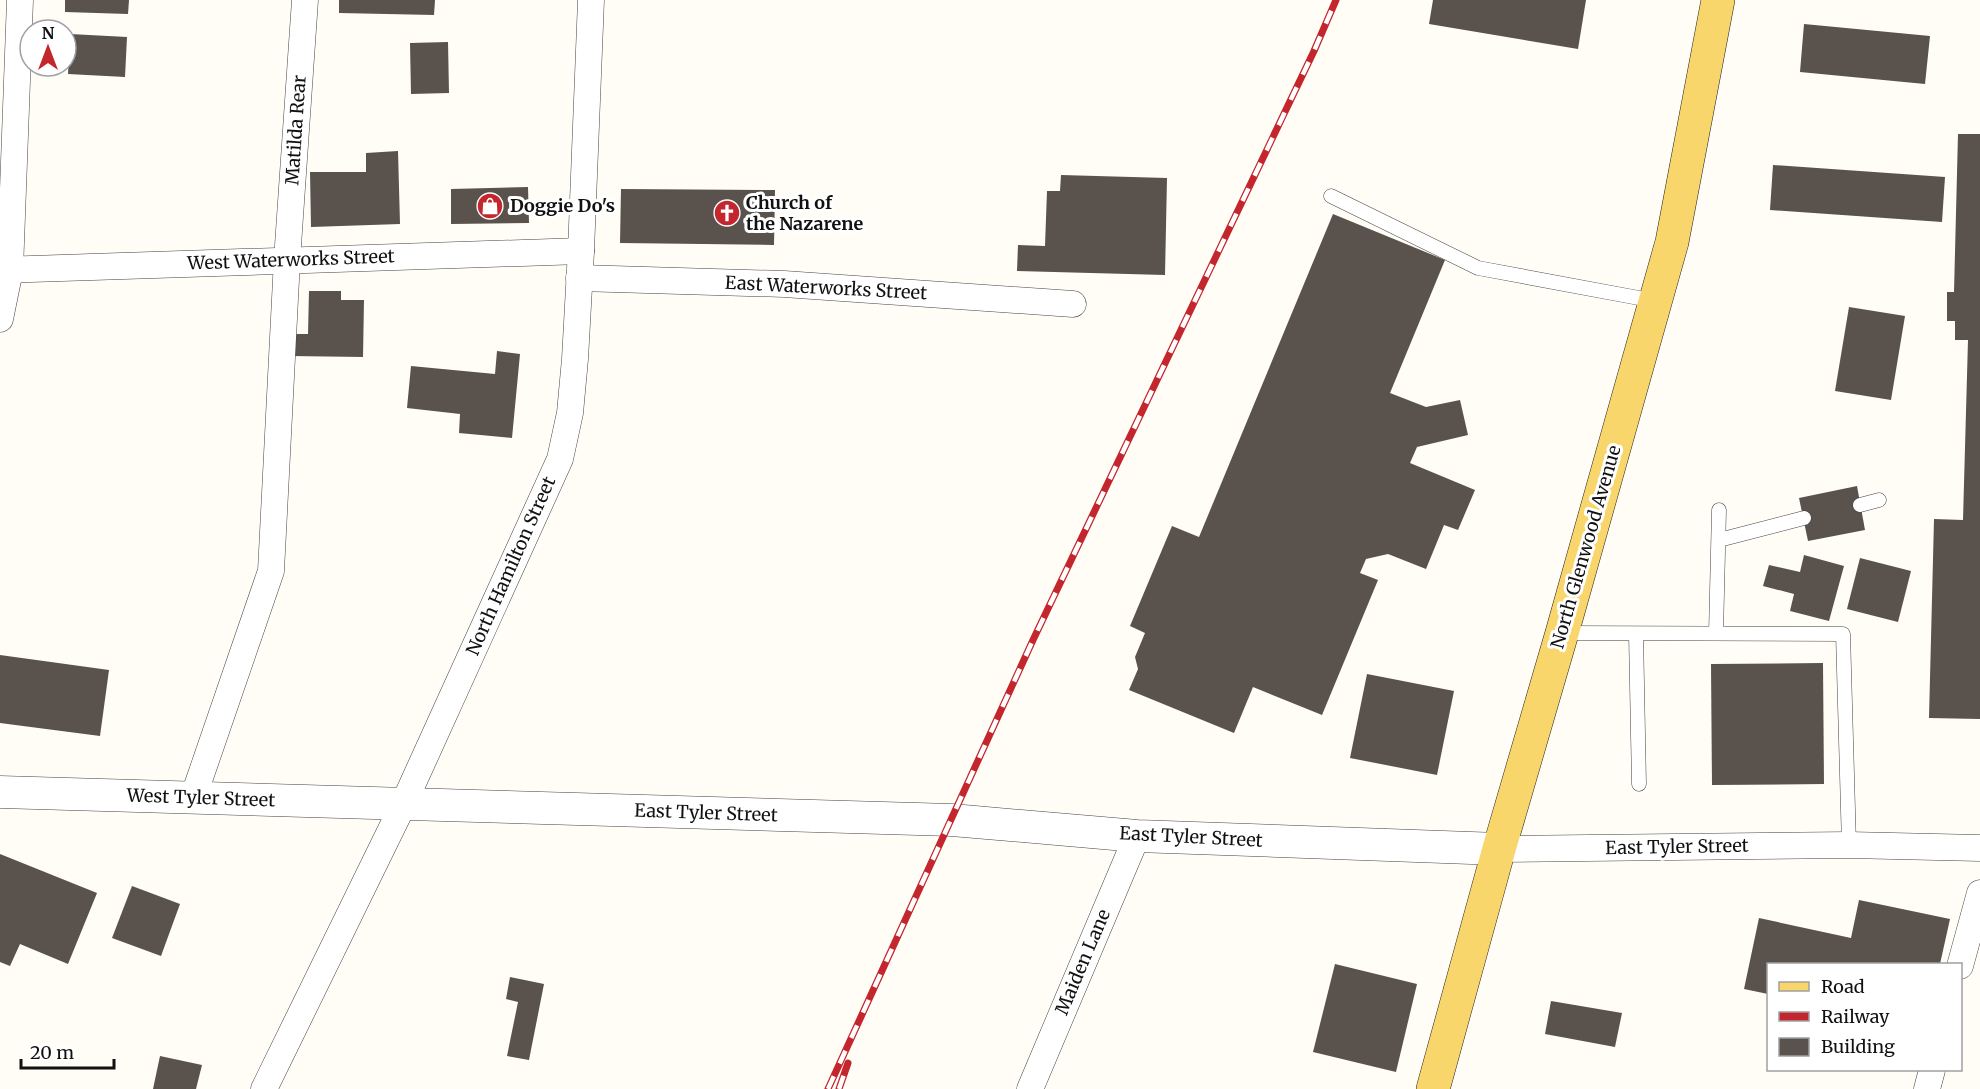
<svg xmlns="http://www.w3.org/2000/svg" width="1980" height="1089" font-family="Merriweather,serif">
	<rect width="100%" height="100%" fill="#fffdf5"/>
	<g fill="#5a524d">
		<path d="M 65,0 L 129,0 L 128,14 L 65,12 Z"/>
		<path d="M 339,0 L 435,0 L 434,15 L 339,13 Z"/>
		<path d="M 1433,0 L 1586,0 L 1578,49 L 1429,24 Z"/>
		<path d="M 1804,24 L 1930,36 L 1925,84 L 1800,72 Z"/>
		<path d="M 70,34 L 127,37 L 125,77 L 68,74 Z"/>
		<path d="M 448,42 L 449,93 L 411,94 L 410,43 Z"/>
		<path d="M 1958,134 L 1980,134 L 1980,719 L 1929,718 L 1934,519 L 1963,520 L 1968,340 L 1955,340 L 1955,321 L 1947,321 L 1947,292 L 1954,292 Z"/>
		<path d="M 398,151 L 400,224 L 311,227 L 310,172 L 366,172 L 366,153 Z"/>
		<path d="M 1773,165 L 1945,177 L 1942,222 L 1770,210 Z"/>
		<path d="M 1061,175 L 1167,178 L 1165,275 L 1017,271 L 1018,245 L 1045,246 L 1047,191 L 1060,191 Z"/>
		<path d="M 528,187 L 529,223 L 451,224 L 451,189 Z"/>
		<path d="M 621,189 L 775,190 L 774,245 L 620,243 Z"/>
		<path d="M 1333,214 L 1445,260 L 1390,393 L 1426,407 L 1460,400 L 1468,435 L 1417,447 L 1410,463 L 1475,490 L 1458,530 L 1444,525 L 1426,569 L 1388,554 L 1366,559 L 1360,573 L 1378,580 L 1322,715 L 1253,687 L 1234,733 L 1129,690 L 1138,669 L 1135,657 L 1145,633 L 1130,626 L 1172,526 L 1199,537 Z"/>
		<path d="M 309,291 L 341,291 L 341,300 L 364,300 L 363,357 L 290,356 L 290,334 L 308,334 Z"/>
		<path d="M 1849,307 L 1905,316 L 1891,400 L 1835,391 Z"/>
		<path d="M 497,351 L 520,354 L 512,438 L 459,433 L 460,414 L 407,408 L 411,366 L 495,374 Z"/>
		<path d="M 1857,486 L 1865,530 L 1808,541 L 1799,498 Z"/>
		<path d="M 1804,555 L 1844,566 L 1829,621 L 1790,611 L 1794,594 L 1763,586 L 1769,565 L 1800,572 Z"/>
		<path d="M 1860,558 L 1911,571 L 1898,622 L 1847,609 Z"/>
		<path d="M 0,655 L 109,670 L 100,736 L 0,723 Z"/>
		<path d="M 1823,663 L 1824,784 L 1712,785 L 1711,664 Z"/>
		<path d="M 1367,674 L 1454,691 L 1437,775 L 1350,758 Z"/>
		<path d="M 0,854 L 97,893 L 68,964 L 20,944 L 10,966 L 0,962 Z"/>
		<path d="M 132,886 L 180,904 L 161,956 L 112,938 Z"/>
		<path d="M 1859,900 L 1950,919 L 1940,964 L 1768,964 L 1768,994 L 1744,989 L 1759,918 L 1851,938 Z"/>
		<path d="M 1335,964 L 1417,984 L 1396,1072 L 1313,1052 Z"/>
		<path d="M 510,977 L 544,984 L 529,1060 L 507,1056 L 518,1002 L 506,999 Z"/>
		<path d="M 1551,1001 L 1622,1013 L 1615,1047 L 1545,1034 Z"/>
		<path d="M 160,1056 L 202,1065 L 196,1089 L 153,1089 Z"/>
	</g>
	<g fill="none" stroke-linecap="round" stroke-linejoin="round">
		<defs>
			<g id="service">
				<path d="M 1331,196 L 1478,268 L 1655,301"/>
				<path d="M 1860,505 L 1879,500"/>
				<path d="M 1719,540 L 1804,518"/>
				<path d="M 1562,633 L 1843,634 L 1849,845"/>
				<path d="M 1716,633 L 1719,510"/>
				<path d="M 1636,634 L 1639,784"/>
			</g>
			<g id="minor">
				<path d="M 0,270 L 581,251"/>
				<path d="M 579,278 L 784,284 L 1073,304"/>
				<path d="M 0,319 L 10,270 L 20,0"/>
				<path d="M 193,798 L 271,571 L 287,260 L 305,0"/>
				<path d="M 1499,849 L 1849,845 L 1980,848"/>
				<path d="M 1960,966 L 1980,893"/>
				<path d="M 264,1089 L 403,805 L 560,459 L 570,413 L 575,359 L 581,251 L 591,0"/>
				<path d="M 1030,1089 L 1137,836"/>
				<path d="M 1927,1089 L 1932,1070"/>
			</g>
			<path id="tertiary" d="M 0,792 L 952,820 L 1137,836 L 1499,849"/>
			<path id="primary" d="M 1433,1089 L 1499,849 L 1562,633 L 1672,242 L 1718,0"/>
		</defs>
		<use href="#service" stroke="#444" stroke-width="15"/>
		<use href="#minor" stroke="#444" stroke-width="27"/>
		<use href="#tertiary" stroke="#444" stroke-width="33"/>
		<use href="#primary" stroke="#222" stroke-width="34"/>
		<use href="#service" stroke="#fff" stroke-width="14"/>
		<use href="#minor" stroke="#fff" stroke-width="26"/>
		<use href="#tertiary" stroke="#fff" stroke-width="32"/>
		<use href="#primary" stroke="#f9d66b" stroke-width="33"/>
		<defs>
			<g id="rail">
				<path d="M 828,1089 L 1033,640 L 1314,51 L 1336,0"/>
				<path d="M 839,1089 L 848,1063"/>
			</g>
		</defs>
		<use href="#rail" stroke="#c4262e" stroke-width="7"/>
		<use href="#rail" stroke="#fff" stroke-width="4.5" stroke-dasharray="14" stroke-linecap="butt"/>
	</g>
	<defs>
		<symbol id="shop-disc" viewBox="-11 -11 22 22"><circle r="9.5" fill="#c4262e" stroke="#fff"/><path d="M-5-2.5h2.3a2.7 3.5 0 0 1 5.4 0H5L5.5 6h-11ZM-1.5-2.5h3a1.5 2.3 0 0 0-3 0Z" fill="#fff"/></symbol>
		<symbol id="church-disc" viewBox="-11 -11 22 22"><circle r="9.5" fill="#c4262e" stroke="#fff"/><path d="M-1.2-6h2.4v3.5h3.3v2.4h-3.3V6h-2.4V-.1h-3.3v-2.4h3.3Z" fill="#fff"/></symbol>
	</defs>
	<g fill-rule="evenodd">
		<use href="#shop-disc" x="475" y="191" width="30" height="30"/>
		<use href="#church-disc" x="712" y="198" width="30" height="30"/>
	</g>
	<g text-anchor="middle" stroke-width="6" stroke-linejoin="round" paint-order="stroke">
		<g font-size="18" fill="#111" stroke="#fff">
			<text transform="translate(296 130) rotate(-86)" y="6">Matilda Rear</text>
			<text transform="translate(291 260) rotate(-2)" y="6">West Waterworks Street</text>
			<text transform="translate(826 288) rotate(3)" y="6">East Waterworks Street</text>
			<text transform="translate(1586 547) rotate(-74)" y="6">North Glenwood Avenue</text>
			<text transform="translate(511 566) rotate(-66)" y="6">North Hamilton Street</text>
			<text transform="translate(201 798) rotate(2)" y="6">West Tyler Street</text>
			<text transform="translate(706 813) rotate(2)" y="6">East Tyler Street</text>
			<text transform="translate(1191 837) rotate(3)" y="6">East Tyler Street</text>
			<text transform="translate(1677 847) rotate(-1)" y="6">East Tyler Street</text>
			<text transform="translate(1083 962) rotate(-67)" y="6">Maiden Lane</text>
		</g>
		<g font-size="18" font-weight="bold" fill="#111" stroke="#fff" text-anchor="start">
			<text x="746" y="209">Church of<tspan x="746" dy="21">the Nazarene</tspan></text>
			<text x="510" y="212">Doggie Do's</text>
		</g>
	</g>
	<rect x="1767" y="963" width="195" height="108" fill="#ffffff" stroke="#a0a0a0" stroke-width="1.5"/>
	<rect x="1779" y="982" width="30" height="9" fill="#f9d66b" stroke="#a0a0a0" stroke-width="1.5"/>
	<text x="1821" y="993" font-size="18" fill="#111111">Road</text>
	<rect x="1779" y="1012" width="30" height="9" fill="#c4262e" stroke="#a0a0a0" stroke-width="1.5"/>
	<text x="1821" y="1023" font-size="18" fill="#111111">Railway</text>
	<rect x="1779" y="1038" width="30" height="18" fill="#5a524d" stroke="#a0a0a0" stroke-width="1.5"/>
	<text x="1821" y="1053" font-size="18" fill="#111111">Building</text>
	<g transform="translate(48 48)"><circle r="28" fill="#ffffff" stroke="#a0a0a0" stroke-width="1.5"/>
	<path d="M0-4.5L10 22L0 15L-10 22Z" fill="#c4262e"/>
	<text y="-9" font-size="16" font-weight="bold" text-anchor="middle" fill="#111111">N</text>
	</g>
	<path d="M21 1059v9h93v-9" fill="none" stroke="#111111" stroke-width="3"/>
	<text x="30" y="1059" font-size="18" fill="#111111" stroke="#ffffff" stroke-width="4.5" paint-order="stroke">20 m</text>
</svg>
